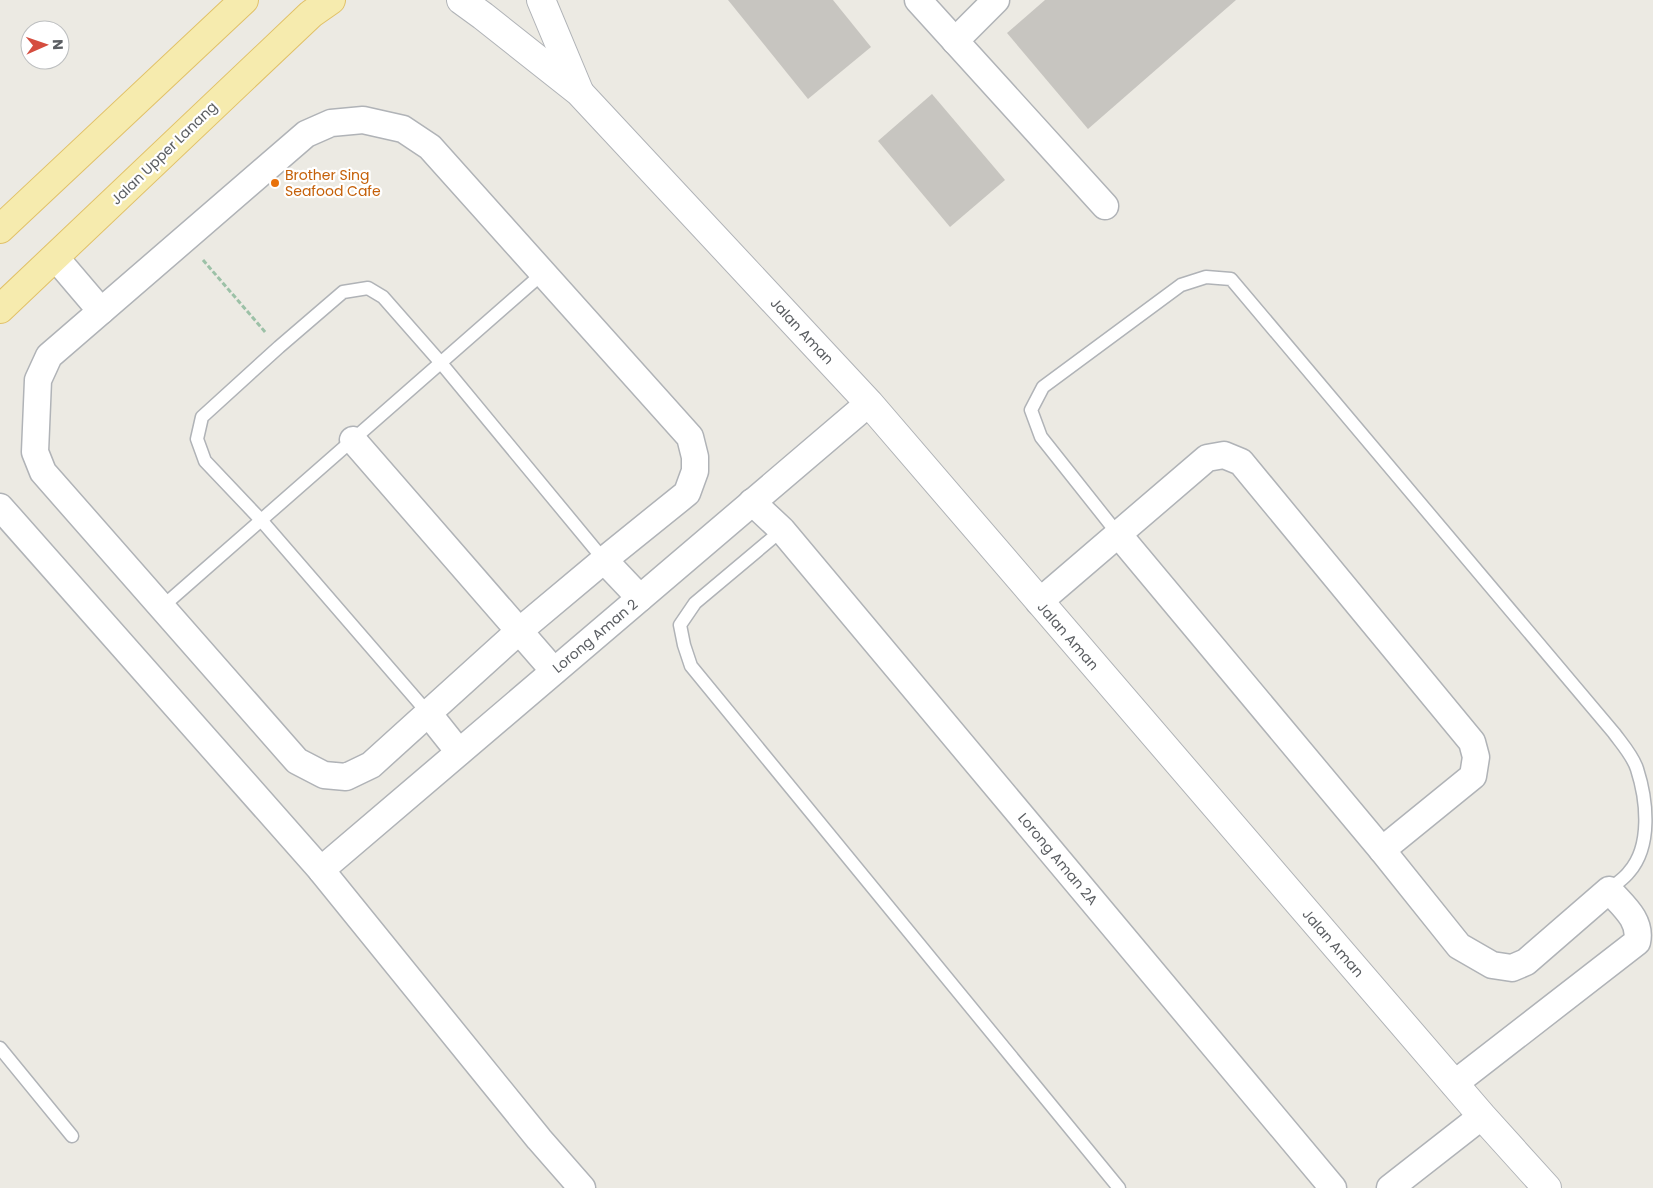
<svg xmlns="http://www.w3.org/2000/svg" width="1653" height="1188" font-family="Poppins,sans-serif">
	<rect width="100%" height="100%" fill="#eceae3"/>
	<g fill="#c7c5c0">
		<path d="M 728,0 L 833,0 L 871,47 L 808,99 Z"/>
		<path d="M 1045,0 L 1236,0 L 1088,129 L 1007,33 Z"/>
		<path d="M 932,94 L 1005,180 L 950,227 L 878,141 Z"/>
	</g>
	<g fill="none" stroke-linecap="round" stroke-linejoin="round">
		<defs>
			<g id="service">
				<path d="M 782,530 L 695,603 L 680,625 L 684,645 L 691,666 L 1119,1188"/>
				<path d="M 1118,534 L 1041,437 L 1031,410 L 1043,387 L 1181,285 L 1206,277 L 1231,279 L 1614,733 C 1622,744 1633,756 1637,769 C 1647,800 1652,846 1629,872 C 1624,879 1615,884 1609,890"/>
				<path d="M 162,607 L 542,274"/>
				<path d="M 428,713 L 261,520 L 205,461 L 197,439 L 202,417 L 279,347 L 343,292 L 368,288 L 383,297 L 441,363 L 604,560"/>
				<path d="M 0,1048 L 72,1136"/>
			</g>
			<g id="minor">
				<path d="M 918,0 L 1105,206"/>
				<path d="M 955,41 L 996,0"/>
				<path d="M 363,120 L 403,129 L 430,147 L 690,437 L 695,457 L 695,471 L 687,493 L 604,560 L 518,632 L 371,765 L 346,777 L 324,775 L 297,761 L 43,472 L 35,452 L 38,380 L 49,356 L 306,134 L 331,123 Z"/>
				<path d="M 55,257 L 101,311"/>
				<path d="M 353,440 L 554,671"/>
				<path d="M 752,502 L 782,530 L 1333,1188"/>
				<path d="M 0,507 L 321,870 L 539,1139 L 582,1188"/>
				<path d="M 1118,534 L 1382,850 L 1459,946 L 1492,965 L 1512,968 L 1526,962 L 1609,890 C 1622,905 1642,920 1637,942 L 1454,1084"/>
				<path d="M 604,560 L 640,598"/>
				<path d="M 1039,602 L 1207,458 L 1224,455 L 1241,462 L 1472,742 L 1476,757 L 1473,776 L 1382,850"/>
				<path d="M 428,713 L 459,752"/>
				<path d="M 321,870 L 869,403"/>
				<path d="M 1390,1188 L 1482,1116"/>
			</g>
			<g id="tertiary">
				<path d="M 461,0 L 483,16 L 579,92 L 869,403 L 1482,1116 L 1547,1188"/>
				<path d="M 541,0 L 579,91"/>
			</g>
			<g id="primary">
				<path d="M 0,229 L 244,0"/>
				<path d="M 0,309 L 311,14 L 331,0"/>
			</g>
		</defs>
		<use href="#service" stroke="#b0b3b7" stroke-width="15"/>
		<use href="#minor" stroke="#b0b3b7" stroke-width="29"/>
		<use href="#tertiary" stroke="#b0b3b7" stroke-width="30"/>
		<use href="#primary" stroke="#e1c167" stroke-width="30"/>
		<path stroke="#9cc1a7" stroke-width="3" stroke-dasharray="5 2.5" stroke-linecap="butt" d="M 203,260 L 266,333"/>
		<use href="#service" stroke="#fff" stroke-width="12"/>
		<use href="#minor" stroke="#fff" stroke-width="26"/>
		<use href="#tertiary" stroke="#fff" stroke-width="28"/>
		<use href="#primary" stroke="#f6ebae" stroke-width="28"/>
	</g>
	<circle fill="#e8710a" stroke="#fff" stroke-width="2" cx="275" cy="183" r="5"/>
	<g text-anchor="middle" stroke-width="4.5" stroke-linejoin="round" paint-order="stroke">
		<g font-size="14" fill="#5b5e62" stroke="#fff">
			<text transform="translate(164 153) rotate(-44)" y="5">Jalan Upper Lanang</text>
			<text transform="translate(802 331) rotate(47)" y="5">Jalan Aman</text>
			<text transform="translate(595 636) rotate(-40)" y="5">Lorong Aman 2</text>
			<text transform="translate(1068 636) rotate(49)" y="5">Jalan Aman</text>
			<text transform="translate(1058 859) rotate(50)" y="5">Lorong Aman 2A</text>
			<text transform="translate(1333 943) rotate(49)" y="5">Jalan Aman</text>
		</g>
		<g font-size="14" fill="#c56008" stroke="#fff" text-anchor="start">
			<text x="285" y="180">Brother Sing<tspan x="285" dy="16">Seafood Cafe</tspan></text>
		</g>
	</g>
	<g transform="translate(45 45) rotate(88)"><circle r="24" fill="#ffffff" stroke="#bdbfc0"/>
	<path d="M0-4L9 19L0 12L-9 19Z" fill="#d54d3f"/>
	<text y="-8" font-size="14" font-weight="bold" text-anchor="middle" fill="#5b5e62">N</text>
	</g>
</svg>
